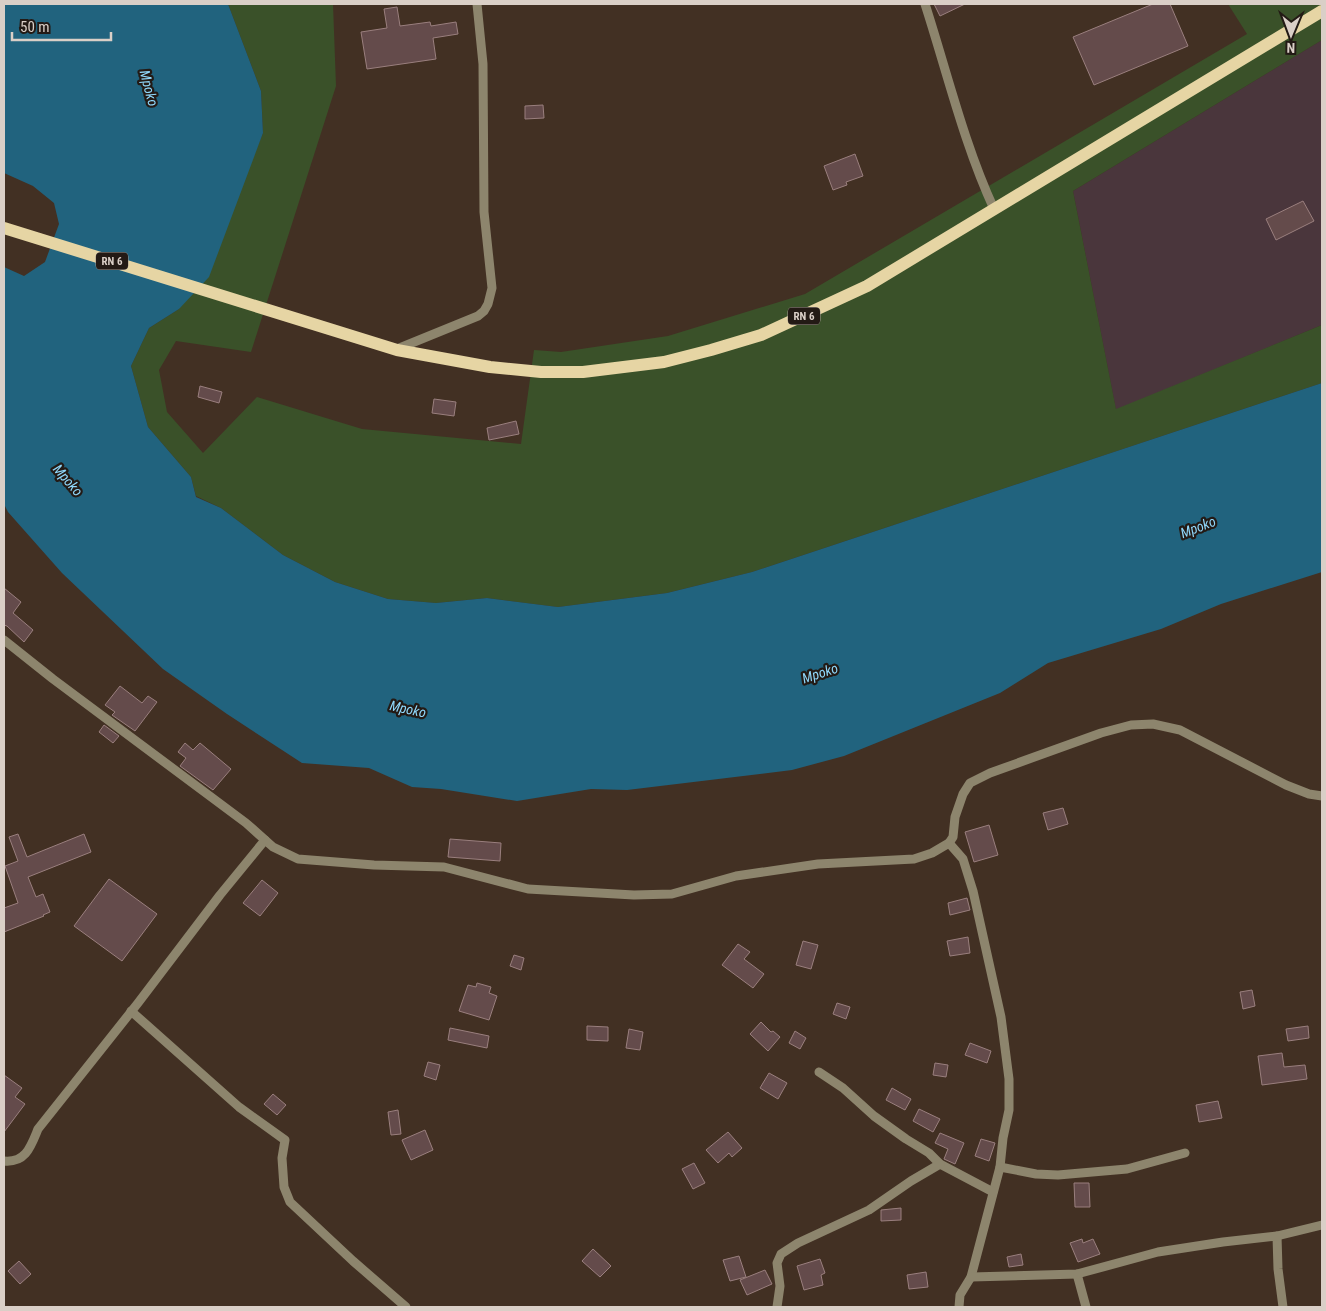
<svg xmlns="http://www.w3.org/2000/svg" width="1326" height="1311" font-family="'Roboto Condensed',sans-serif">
	<rect width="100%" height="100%" fill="#423023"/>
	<path fill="#4a363c" d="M 1322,40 L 1322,325 L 1116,410 L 1073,191 Z"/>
	<path fill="#3a5129" d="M 228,4 L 333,4 L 336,86 L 251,352 L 176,341 L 159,370 L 167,412 L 203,453 L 257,397 L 362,429 L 521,444 L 534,350 L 561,352 L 668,336 L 805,294 L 1247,34 L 1228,4 L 1322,4 L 1322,40 L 1073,191 L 1116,409 L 1322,325 L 1322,383 L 752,572 L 667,593 L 558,607 L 487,598 L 436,603 L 388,599 L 335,582 L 283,555 L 221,508 L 196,496 L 191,477 L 148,427 L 131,366 L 149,328 L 179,309 L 245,177 L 263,133 L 261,91 Z"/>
	<path fill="#21637e" d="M 4,4 L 228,4 L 261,91 L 263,133 L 209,277 L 179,309 L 149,328 L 131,366 L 148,427 L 191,477 L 196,497 L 221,508 L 283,555 L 335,582 L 388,599 L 436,603 L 487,598 L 558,607 L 667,593 L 752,572 L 1322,383 L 1322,572 L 1221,604 L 1161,629 L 1048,663 L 1000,693 L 844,756 L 792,770 L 627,790 L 591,789 L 517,801 L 441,789 L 412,787 L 369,768 L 302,763 L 227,714 L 163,669 L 62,573 L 8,512 L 4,504 L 4,267 L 24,276 L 45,262 L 59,224 L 54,203 L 33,186 L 4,173 Z"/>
	<g fill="#644b4b" stroke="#9a7f7e">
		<path d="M 934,4 L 965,4 L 940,16 Z"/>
		<path d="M 1153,4 L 1170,4 L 1188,46 L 1094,85 L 1073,37 Z"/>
		<path d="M 397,7 L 400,26 L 430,22 L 431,26 L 456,22 L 458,34 L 433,38 L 436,59 L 367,69 L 361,32 L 387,28 L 384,9 Z"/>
		<path d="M 543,105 L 544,118 L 525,119 L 525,106 Z"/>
		<path d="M 855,154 L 863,176 L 846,182 L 847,185 L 833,190 L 824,166 Z"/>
		<path d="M 1303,201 L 1314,221 L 1276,240 L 1266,219 Z"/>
		<path d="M 200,386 L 222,392 L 219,403 L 198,397 Z"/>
		<path d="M 434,399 L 456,402 L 454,416 L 432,413 Z"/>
		<path d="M 516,421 L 519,434 L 489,440 L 487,428 Z"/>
		<path d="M 4,588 L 21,602 L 13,613 L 33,630 L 24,642 L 7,626 L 4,625 Z"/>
		<path d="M 120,686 L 142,703 L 148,696 L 157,702 L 135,731 L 112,715 L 115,712 L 105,705 Z"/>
		<path d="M 104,725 L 119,736 L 113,743 L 99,732 Z"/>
		<path d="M 185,743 L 193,750 L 200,743 L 231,769 L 213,790 L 180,766 L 186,758 L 178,752 Z"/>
		<path d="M 1063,808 L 1068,824 L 1048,830 L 1043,813 Z"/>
		<path d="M 989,825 L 998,855 L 974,862 L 965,832 Z"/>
		<path d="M 18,834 L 27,857 L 84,834 L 91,852 L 28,877 L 36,897 L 43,894 L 50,912 L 43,915 L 44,916 L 4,932 L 4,908 L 18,903 L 5,866 L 18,861 L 9,837 Z"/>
		<path d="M 450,839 L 501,843 L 500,861 L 448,857 Z"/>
		<path d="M 109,879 L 157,914 L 122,961 L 74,926 Z"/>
		<path d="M 262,880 L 278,893 L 260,916 L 243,903 Z"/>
		<path d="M 967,898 L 970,910 L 950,915 L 948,903 Z"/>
		<path d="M 968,937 L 970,953 L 950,956 L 947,941 Z"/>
		<path d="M 803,941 L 818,945 L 811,969 L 796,965 Z"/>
		<path d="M 738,944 L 750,952 L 744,959 L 764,974 L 753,988 L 722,965 Z"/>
		<path d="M 514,955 L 524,958 L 521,970 L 510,966 Z"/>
		<path d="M 477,983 L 491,987 L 489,993 L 497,996 L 489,1020 L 459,1011 L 468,985 L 476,987 Z"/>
		<path d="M 1252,990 L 1255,1006 L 1243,1009 L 1240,992 Z"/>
		<path d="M 837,1003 L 850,1007 L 846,1019 L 833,1014 Z"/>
		<path d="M 761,1022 L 771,1032 L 773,1031 L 780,1037 L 768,1051 L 750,1034 Z"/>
		<path d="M 587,1026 L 608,1027 L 608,1041 L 587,1040 Z"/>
		<path d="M 1308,1026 L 1309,1038 L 1288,1041 L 1286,1029 Z"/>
		<path d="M 450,1028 L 489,1036 L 487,1048 L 448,1040 Z"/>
		<path d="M 629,1029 L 643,1032 L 640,1050 L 626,1048 Z"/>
		<path d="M 795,1031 L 806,1038 L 800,1049 L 789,1043 Z"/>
		<path d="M 970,1043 L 991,1051 L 987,1063 L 965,1055 Z"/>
		<path d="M 1282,1053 L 1284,1067 L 1305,1065 L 1307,1079 L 1262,1085 L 1258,1056 Z"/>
		<path d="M 428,1062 L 440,1065 L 436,1080 L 424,1076 Z"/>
		<path d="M 935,1063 L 948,1065 L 946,1077 L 933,1075 Z"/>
		<path d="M 769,1073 L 787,1083 L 778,1099 L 760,1088 Z"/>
		<path d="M 4,1075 L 22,1088 L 15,1097 L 25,1104 L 4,1132 Z"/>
		<path d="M 892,1088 L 911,1099 L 905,1110 L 886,1100 Z"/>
		<path d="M 273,1094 L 286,1105 L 277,1115 L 264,1104 Z"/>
		<path d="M 1218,1101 L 1222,1118 L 1199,1122 L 1196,1105 Z"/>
		<path d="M 919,1109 L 940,1119 L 933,1132 L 913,1121 Z"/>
		<path d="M 398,1110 L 401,1134 L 391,1135 L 388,1112 Z"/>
		<path d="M 425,1130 L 433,1150 L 411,1160 L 402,1140 Z"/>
		<path d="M 728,1132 L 742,1148 L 732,1157 L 729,1153 L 718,1163 L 706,1150 Z"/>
		<path d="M 940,1133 L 964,1143 L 955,1164 L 944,1159 L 948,1149 L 935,1143 Z"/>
		<path d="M 981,1139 L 995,1143 L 989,1161 L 975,1156 Z"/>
		<path d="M 694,1163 L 705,1183 L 693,1189 L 682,1169 Z"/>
		<path d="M 1074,1183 L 1089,1183 L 1090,1207 L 1075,1207 Z"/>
		<path d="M 901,1208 L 901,1220 L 881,1221 L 881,1210 Z"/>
		<path d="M 1082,1239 L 1083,1243 L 1093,1239 L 1100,1254 L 1078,1262 L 1070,1243 Z"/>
		<path d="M 593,1249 L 611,1266 L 600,1277 L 582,1261 Z"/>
		<path d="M 1021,1254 L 1023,1265 L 1009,1267 L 1007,1257 Z"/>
		<path d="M 739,1256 L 746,1277 L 730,1281 L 723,1260 Z"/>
		<path d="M 820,1259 L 825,1273 L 821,1275 L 823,1285 L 804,1290 L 797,1266 Z"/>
		<path d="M 19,1261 L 31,1274 L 20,1284 L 8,1271 Z"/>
		<path d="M 765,1270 L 772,1284 L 747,1295 L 740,1280 Z"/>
		<path d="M 926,1272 L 928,1287 L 909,1289 L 907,1275 Z"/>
	</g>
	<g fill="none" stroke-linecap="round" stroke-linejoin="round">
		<g stroke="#8d856d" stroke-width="9">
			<path d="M 925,4 C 947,72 964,144 994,209"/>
			<path d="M 397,349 L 478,316 L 484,311 L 488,304 L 492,288 L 484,212 L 483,64 L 477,4"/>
			<path d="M 4,640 L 53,679 L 246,823 L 273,847 L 298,859 L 374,865 L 444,867 L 528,889 L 634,895 L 672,894 L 736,876 L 818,864 L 914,859 L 932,853 L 949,843 L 953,837 L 955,817 L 963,794 L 970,783 L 990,773 L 1101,733 L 1131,725 L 1153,724 L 1180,730 L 1286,785 L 1309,794 L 1322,796"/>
			<path d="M 949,843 L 963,859 L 973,891 L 1001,1017 L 1009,1079 L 1009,1110 L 1003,1138 L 1000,1167 L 971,1277 L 960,1295 L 959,1307"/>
			<path d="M 131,1011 L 239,1107 L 285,1140 L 282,1158 L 284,1187 L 290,1202 L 353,1261 L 406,1307"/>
			<path d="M 819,1072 L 843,1088 L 874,1116 L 906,1139 L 929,1153 L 940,1164 L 993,1192"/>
			<path d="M 4,1161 C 26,1163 31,1146 38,1129 L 138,1003 L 220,895 L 265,840"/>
			<path d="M 1000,1167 L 1036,1174 L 1058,1175 L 1127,1169 L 1185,1153"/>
			<path d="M 1277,1236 L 1278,1269 L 1283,1307"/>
			<path d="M 1077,1274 L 1086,1307"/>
			<path d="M 971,1277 L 1077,1274 L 1158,1252 L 1223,1242 L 1277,1236 L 1322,1225"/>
			<path d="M 777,1307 L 780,1286 L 777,1263 L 781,1254 L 798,1243 L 869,1210 L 911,1181 L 940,1164"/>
		</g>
		<path stroke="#e6d5a4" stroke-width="12" d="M 4,228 L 397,350 L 490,367 L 541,372 L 583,372 L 664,362 L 711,350 L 761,335 L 867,286 L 1322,11"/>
	</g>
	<g text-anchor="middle" stroke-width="4.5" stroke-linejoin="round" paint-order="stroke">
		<g fill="#231a15" stroke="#a39992" stroke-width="1">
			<rect x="96" y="252.5" width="32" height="17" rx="4"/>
			<rect x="788" y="307.5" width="32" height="17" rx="4"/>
		</g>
		<g font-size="11" font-weight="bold" fill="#dacfc7">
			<text x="112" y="265">RN 6</text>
			<text x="804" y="320">RN 6</text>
		</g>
		<g font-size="14" font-style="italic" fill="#90d8fb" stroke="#231a15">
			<text transform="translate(149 88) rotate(75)" y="5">Mpoko</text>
			<text transform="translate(68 480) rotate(49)" y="5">Mpoko</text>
			<text transform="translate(1198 527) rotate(-21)" y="5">Mpoko</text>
			<text transform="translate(820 673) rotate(-18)" y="5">Mpoko</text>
			<text transform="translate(408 709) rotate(12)" y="5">Mpoko</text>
		</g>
	</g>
	<rect width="1326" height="1311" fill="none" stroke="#dacfc7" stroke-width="10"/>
	<g transform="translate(1291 35) rotate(181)" stroke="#231a15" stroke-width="4" paint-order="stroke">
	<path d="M0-4L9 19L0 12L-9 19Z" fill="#dacfc7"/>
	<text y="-8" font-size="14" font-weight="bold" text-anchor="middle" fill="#dacfc7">N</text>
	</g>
	<path d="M12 32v8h99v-8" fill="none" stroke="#dacfc7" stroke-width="2.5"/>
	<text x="20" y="32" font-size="15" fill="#dacfc7" stroke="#231a15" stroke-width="4" paint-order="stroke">50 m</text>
</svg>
